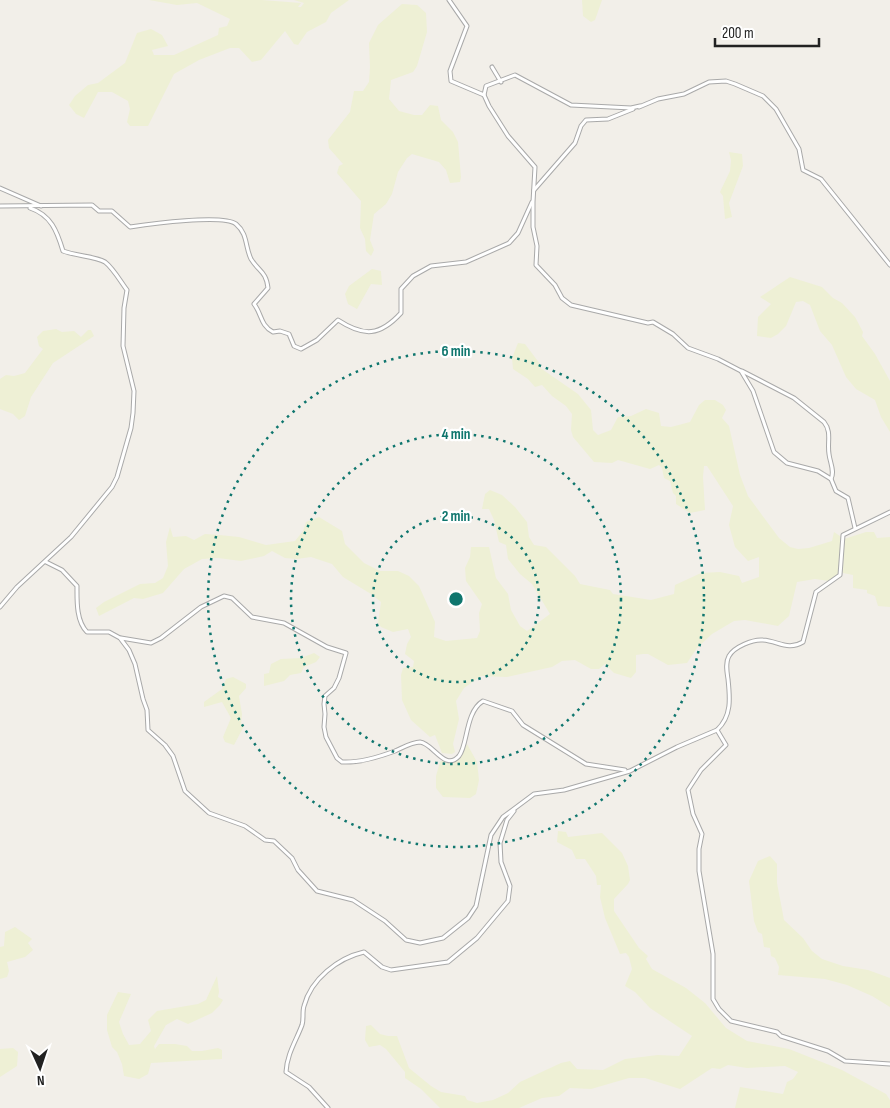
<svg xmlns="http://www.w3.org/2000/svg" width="890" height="1108" font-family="'Sofia Sans Condensed',sans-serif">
	<rect width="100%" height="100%" fill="#f2efe9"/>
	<g fill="#eef0d5">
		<path d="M 149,0 L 262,0 L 301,3 L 298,7 L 301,7 L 304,3 L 294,0 L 349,0 L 331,13 L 326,22 L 307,32 L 298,45 L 294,44 L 285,31 L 261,60 L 252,62 L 239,48 L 230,48 L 199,60 L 174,74 L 148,126 L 130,126 L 127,122 L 130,109 L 128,101 L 112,92 L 98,92 L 84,118 L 76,114 L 69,105 L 75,96 L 88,85 L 98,83 L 125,63 L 137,33 L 151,29 L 162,35 L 168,46 L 152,50 L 154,55 L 174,55 L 218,35 L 219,28 L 227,26 L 230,19 L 197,3 L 177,5 Z"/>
		<path d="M 582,0 L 602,0 L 595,20 L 591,22 L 583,16 Z"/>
		<path d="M 402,4 L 417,5 L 426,13 L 427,32 L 417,66 L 413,72 L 391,80 L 389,99 L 399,111 L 414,115 L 422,115 L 430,105 L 438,106 L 441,120 L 453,132 L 458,142 L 461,177 L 460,182 L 450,183 L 446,170 L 439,162 L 412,154 L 407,158 L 398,172 L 392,194 L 386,204 L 374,214 L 370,240 L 374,250 L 371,256 L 366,251 L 365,239 L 360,228 L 361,201 L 337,173 L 339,166 L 343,164 L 329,148 L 328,140 L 350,112 L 354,91 L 363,91 L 369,82 L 370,67 L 369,43 L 378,25 Z"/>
		<path d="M 729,152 L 742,154 L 743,166 L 729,203 L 732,217 L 725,219 L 723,196 L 720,192 L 730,171 L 731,160 Z"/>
		<path d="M 372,269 L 381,271 L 382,285 L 371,284 L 357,309 L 348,304 L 345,294 L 349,286 Z"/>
		<path d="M 790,277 L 822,287 L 833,298 L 842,303 L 855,317 L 863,332 L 862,336 L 875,354 L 890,381 L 890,432 L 881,417 L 875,400 L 856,389 L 846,377 L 832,345 L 820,331 L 810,305 L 803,301 L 796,302 L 786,326 L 778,334 L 771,338 L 757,336 L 758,317 L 771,304 L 760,297 Z"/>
		<path d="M 56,329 L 62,332 L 74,331 L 81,337 L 88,330 L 91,330 L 94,336 L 53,363 L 31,397 L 25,416 L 19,420 L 13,414 L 0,409 L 0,379 L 6,375 L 14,376 L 25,373 L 43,349 L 39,346 L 37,337 L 43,331 Z"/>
		<path d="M 518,343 L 525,344 L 540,364 L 539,367 L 578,394 L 591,410 L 593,430 L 598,435 L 611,430 L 618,417 L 631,416 L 646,409 L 659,413 L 661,426 L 671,427 L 690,422 L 699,405 L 705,400 L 715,400 L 723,405 L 726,410 L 722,418 L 729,426 L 740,475 L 748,496 L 779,538 L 790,547 L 798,549 L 809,548 L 832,541 L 834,532 L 840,536 L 842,556 L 838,576 L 829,581 L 815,579 L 797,582 L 789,616 L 778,626 L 745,620 L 734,621 L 712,634 L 697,648 L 687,663 L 668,665 L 648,654 L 643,654 L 636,655 L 636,672 L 631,678 L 614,673 L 605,664 L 599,669 L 591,669 L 575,660 L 562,661 L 552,667 L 507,677 L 481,676 L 464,688 L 456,701 L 459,719 L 453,744 L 455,752 L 452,754 L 442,753 L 435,735 L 430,737 L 411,720 L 402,700 L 401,675 L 403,668 L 413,667 L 414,661 L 405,654 L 407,644 L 411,637 L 408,629 L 393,632 L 381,627 L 378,623 L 381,602 L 371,594 L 343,577 L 332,564 L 311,557 L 297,559 L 285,558 L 272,551 L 264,556 L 241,561 L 218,558 L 202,559 L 184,569 L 163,593 L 143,599 L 134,598 L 99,616 L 96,608 L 104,602 L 140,584 L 155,583 L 163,578 L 168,566 L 166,542 L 170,527 L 173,537 L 186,536 L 194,540 L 205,534 L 219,535 L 239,537 L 266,545 L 295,541 L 303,531 L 306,522 L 319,517 L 342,531 L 345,544 L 364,563 L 380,571 L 398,571 L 409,576 L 419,586 L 435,622 L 434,637 L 446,641 L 477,638 L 480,631 L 479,613 L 482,604 L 466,581 L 465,568 L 470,557 L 471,547 L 489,547 L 496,578 L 508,594 L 511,610 L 520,626 L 527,631 L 550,614 L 532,584 L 520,574 L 508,559 L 506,545 L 499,542 L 494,520 L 489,509 L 482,509 L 485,494 L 490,490 L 502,495 L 515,507 L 527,522 L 529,537 L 534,545 L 546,547 L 575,576 L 580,584 L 610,590 L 613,594 L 651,600 L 674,594 L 675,585 L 701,573 L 720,572 L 739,576 L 742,583 L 759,577 L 759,557 L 748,561 L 735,547 L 729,525 L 733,506 L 707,466 L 704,466 L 703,477 L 705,510 L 690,513 L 676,504 L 676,496 L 673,493 L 670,481 L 664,478 L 662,468 L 659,465 L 650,469 L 618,460 L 612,463 L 594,462 L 573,437 L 571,430 L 572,414 L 566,406 L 552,396 L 542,385 L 535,387 L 528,379 L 513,369 L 512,358 Z"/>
		<path d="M 866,532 L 874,532 L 877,538 L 890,537 L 890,607 L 878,606 L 875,596 L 867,593 L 867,590 L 853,588 L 853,575 L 843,573 L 844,539 Z"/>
		<path d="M 314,653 L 320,657 L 316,662 L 304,667 L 301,673 L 290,675 L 284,681 L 264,686 L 264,674 L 269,673 L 271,664 L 281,659 L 301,658 Z"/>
		<path d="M 233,677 L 246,684 L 246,688 L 239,696 L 242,714 L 241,724 L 244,726 L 234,745 L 225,742 L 223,737 L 231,718 L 222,702 L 204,707 L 204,702 L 222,689 L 226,679 Z"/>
		<path d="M 467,744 L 477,762 L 479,780 L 476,794 L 470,798 L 443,797 L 436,788 L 436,776 L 440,762 L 443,760 L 449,763 L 458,761 Z"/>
		<path d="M 558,831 L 566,832 L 568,837 L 602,833 L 622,853 L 628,866 L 630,880 L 628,884 L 614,899 L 614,911 L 639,948 L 648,956 L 646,959 L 652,969 L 686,988 L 705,1003 L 726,1028 L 747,1041 L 789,1049 L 842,1070 L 886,1094 L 890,1100 L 890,1108 L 735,1108 L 740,1087 L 783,1094 L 787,1082 L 793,1079 L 798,1072 L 785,1066 L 747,1068 L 728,1065 L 720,1069 L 712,1068 L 680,1089 L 645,1078 L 629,1078 L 591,1089 L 570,1088 L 559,1096 L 542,1098 L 519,1108 L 440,1108 L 421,1089 L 405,1078 L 405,1072 L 386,1049 L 380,1045 L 369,1047 L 365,1040 L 366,1026 L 371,1025 L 380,1034 L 388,1036 L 397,1036 L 409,1068 L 431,1086 L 441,1092 L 465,1096 L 467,1100 L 477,1103 L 493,1100 L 508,1093 L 520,1082 L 561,1063 L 570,1061 L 577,1069 L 603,1070 L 625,1059 L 658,1055 L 679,1056 L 692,1036 L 650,1008 L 635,992 L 625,986 L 632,969 L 629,957 L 626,953 L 620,954 L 605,918 L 600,897 L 601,885 L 597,885 L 596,876 L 585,859 L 576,859 L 572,850 L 557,842 Z"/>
		<path d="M 770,856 L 777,864 L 777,883 L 784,920 L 803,938 L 812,951 L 822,959 L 843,966 L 868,970 L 890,978 L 890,1007 L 872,996 L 847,985 L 825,979 L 778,975 L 779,967 L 775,958 L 771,956 L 770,948 L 764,947 L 762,934 L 758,932 L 754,921 L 749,881 L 758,861 Z"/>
		<path d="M 15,927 L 32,939 L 28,943 L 33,950 L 25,957 L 7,962 L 9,971 L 7,977 L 0,979 L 0,947 L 4,946 L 5,932 Z"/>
		<path d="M 217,976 L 219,992 L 218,997 L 223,1000 L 220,1005 L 212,1013 L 188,1024 L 177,1019 L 166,1025 L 154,1046 L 155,1049 L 159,1044 L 175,1044 L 187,1046 L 192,1051 L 202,1051 L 218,1048 L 222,1050 L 222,1059 L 151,1063 L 148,1074 L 139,1079 L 124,1076 L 122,1064 L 117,1052 L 112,1047 L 107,1030 L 107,1015 L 118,992 L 131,994 L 119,1022 L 123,1034 L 129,1045 L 140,1044 L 151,1031 L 148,1020 L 157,1011 L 198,1004 L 206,1000 Z"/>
		<path d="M 13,1048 L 18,1052 L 17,1066 L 0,1077 L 0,1049 Z"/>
	</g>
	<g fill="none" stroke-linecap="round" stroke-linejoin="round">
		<defs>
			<g id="minor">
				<path d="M 449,0 L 467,26 L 450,71 L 451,81 L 484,95"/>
				<path d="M 492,67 L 501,82"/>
				<path d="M 640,106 L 631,108 L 571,105 L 515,75 L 486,86 L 484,95 L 489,106 L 508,136 L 535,167 L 533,202 L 533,227 L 537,246 L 536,265 L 555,285 L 562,298 L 571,305 L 648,323 L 653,322 L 673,334 L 688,348 L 718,359 L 741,371 L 753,391 L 774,452 L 787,463 L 818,471 L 831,479 L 836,491 L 848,498 L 855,528"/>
				<path d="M 639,107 L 658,99 L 684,94 L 709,82 L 726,81 L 735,84 L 763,96 L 776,109 L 799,149 L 803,170 L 821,179 L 890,265"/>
				<path d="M 0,188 L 41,206"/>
				<path d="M 534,190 L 575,143 L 581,126 L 586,120 L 608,119 L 633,109"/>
				<path d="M 0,206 L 92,205 L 99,211 L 112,211 L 130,227 C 150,224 223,214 236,224 C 248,234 245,247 251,259 C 259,272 266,271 268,288 L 254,304 C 262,314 260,325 273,332 L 280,331 L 289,334 L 294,346 L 301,349 L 317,340 L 338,320 C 364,337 380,336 401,313 L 401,289 L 413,276 L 431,266 L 466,262 L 509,243 L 518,233 L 532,202"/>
				<path d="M 742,371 L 794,398 L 824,422 C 832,432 827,442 829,454 C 830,463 835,471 831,479"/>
				<path d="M 890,512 L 843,535 L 840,575 L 816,592 L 803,642 C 788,651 778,641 763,640 C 753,639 734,647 729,656 C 725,663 727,672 728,679 C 730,698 732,716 717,730 L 726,745 L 701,770 L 688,790 L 693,814 L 702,834 L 699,849 L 699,871 L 713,954 L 713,999 L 719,1009 L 731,1021 L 777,1032 L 781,1036 L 828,1051 L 845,1061 L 890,1064"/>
				<path d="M 46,562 L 62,570 L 77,586 C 77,600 76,621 87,632 L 109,632 L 120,638 L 129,650 L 135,664 L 143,699 L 147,710 L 148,730 L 165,745 L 173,756 L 185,791 L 209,813 L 245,826 L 265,840 L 274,841 L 292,858 L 298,870 L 317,891 L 353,900 L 385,921 L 406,940 L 420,943 L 443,938 L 468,918 L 476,906 L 491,835 L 503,817 L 534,794 L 564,790 L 630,771 L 677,747 L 717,730"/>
				<path d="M 0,607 L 17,587 L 71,537 L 112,487 L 117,477 L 131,428 L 133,413 L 134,391 L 123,346 L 124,308 L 127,290 C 121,282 113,268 105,262 C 95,256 76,256 63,251 C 57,231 51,215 30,208"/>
				<path d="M 121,638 L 151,643 L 161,638 L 201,607 L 224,596 L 232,598 L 252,617 L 284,623 L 327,647 L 346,653 L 339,678 L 334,688 L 325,696 L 324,704 L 325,714 L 324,727 L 326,737 L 337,758 L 342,762 C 359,763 379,757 395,751 C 402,748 412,742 420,742 C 433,743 445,772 459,756 C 468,745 465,712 483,701 L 512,711 L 523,725 L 586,764 L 625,770"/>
				<path d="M 328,1108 L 309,1087 L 286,1072 C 287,1054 296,1041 302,1025 C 304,1019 302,1012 304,1006 C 311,979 338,958 364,952 L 382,967 L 391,970 L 448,962 L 477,938 L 508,901 L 510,886 L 501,862 L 500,843 L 507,820 L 514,811"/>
			</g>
		</defs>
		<use href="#minor" stroke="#a9a9a9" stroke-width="5"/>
		<use href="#minor" stroke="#fff" stroke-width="3"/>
	</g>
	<g fill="none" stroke="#0f766e" stroke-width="2.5" stroke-dasharray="2.5 5">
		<circle cx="456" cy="599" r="83"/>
		<circle cx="456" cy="599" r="165"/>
		<circle cx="456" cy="599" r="248"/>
	</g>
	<circle cx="456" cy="599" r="8" fill="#0f766e" stroke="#fff" stroke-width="2.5"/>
	<g font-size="15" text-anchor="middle" font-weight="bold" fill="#0f766e" stroke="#fff" stroke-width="4.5" stroke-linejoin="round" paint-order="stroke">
		<text x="456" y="356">6 min</text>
		<text x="456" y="439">4 min</text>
		<text x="456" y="521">2 min</text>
	</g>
	<g transform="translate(40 1068) rotate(177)" stroke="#ffffff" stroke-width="4" paint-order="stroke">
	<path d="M0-4L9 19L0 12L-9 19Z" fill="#222222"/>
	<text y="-8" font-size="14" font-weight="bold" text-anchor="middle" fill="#222222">N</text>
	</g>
	<path d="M715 38v8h104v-8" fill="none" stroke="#222222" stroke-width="2.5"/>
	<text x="722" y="38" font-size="15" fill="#222222" stroke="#ffffff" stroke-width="4" paint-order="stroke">200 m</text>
</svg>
